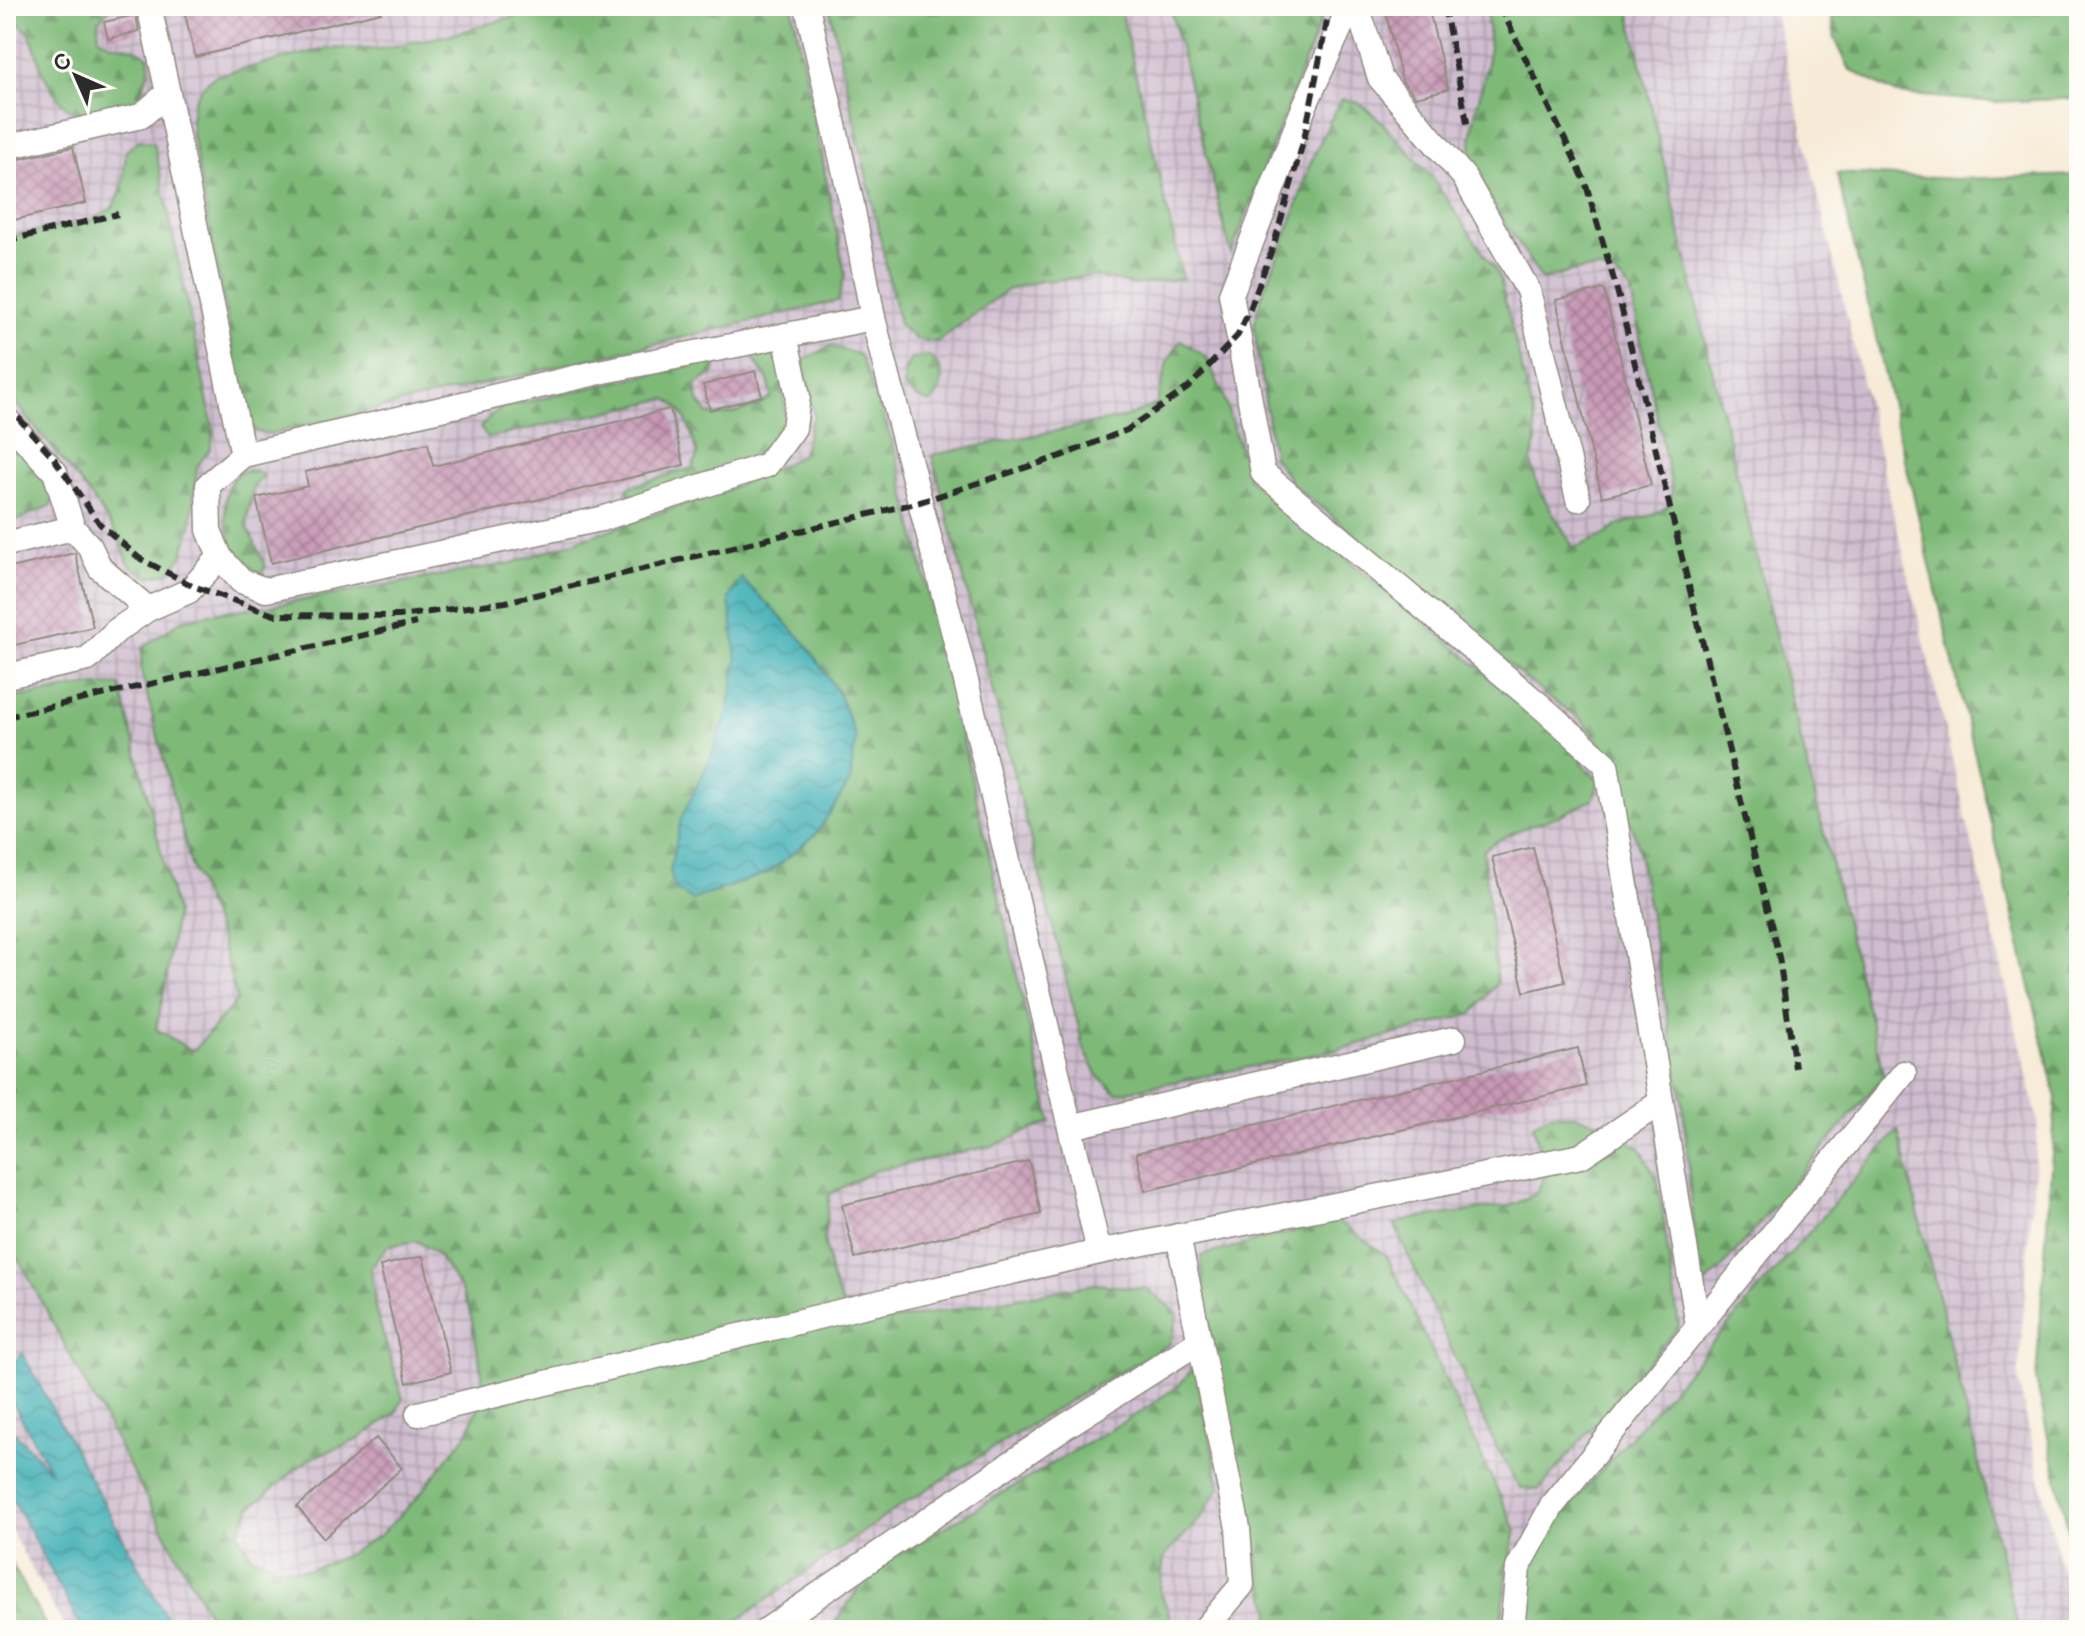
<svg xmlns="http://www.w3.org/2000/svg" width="2085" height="1636" font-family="'Balsamiq Sans',sans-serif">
	<defs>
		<pattern id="industrial-grid" width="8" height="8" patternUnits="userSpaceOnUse" patternTransform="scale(2)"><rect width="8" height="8" fill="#cfbdcf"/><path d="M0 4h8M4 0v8" fill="none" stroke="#a89aa8"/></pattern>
		<pattern id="forest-firs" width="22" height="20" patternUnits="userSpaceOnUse" patternTransform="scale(2)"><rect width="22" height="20" fill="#7eb978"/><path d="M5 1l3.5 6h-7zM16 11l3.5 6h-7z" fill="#679763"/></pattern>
		<pattern id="water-waves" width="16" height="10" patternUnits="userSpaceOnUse" patternTransform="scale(2)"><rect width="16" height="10" fill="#3eafb5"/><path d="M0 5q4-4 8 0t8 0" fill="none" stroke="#348f93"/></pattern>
		<pattern id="building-cross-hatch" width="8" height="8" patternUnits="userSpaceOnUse" patternTransform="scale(2)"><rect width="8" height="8" fill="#c899b6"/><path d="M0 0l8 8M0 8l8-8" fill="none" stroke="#a37d94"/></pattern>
	</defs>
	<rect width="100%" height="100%" fill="#fdfcf7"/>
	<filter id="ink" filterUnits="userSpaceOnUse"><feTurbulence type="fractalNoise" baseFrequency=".0125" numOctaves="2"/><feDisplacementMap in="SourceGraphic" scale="16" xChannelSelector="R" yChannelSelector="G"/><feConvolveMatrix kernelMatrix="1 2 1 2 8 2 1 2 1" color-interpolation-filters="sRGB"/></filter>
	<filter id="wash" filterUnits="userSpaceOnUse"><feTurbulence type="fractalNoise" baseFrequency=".006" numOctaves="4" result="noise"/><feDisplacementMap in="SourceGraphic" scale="32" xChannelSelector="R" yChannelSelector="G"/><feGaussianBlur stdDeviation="1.8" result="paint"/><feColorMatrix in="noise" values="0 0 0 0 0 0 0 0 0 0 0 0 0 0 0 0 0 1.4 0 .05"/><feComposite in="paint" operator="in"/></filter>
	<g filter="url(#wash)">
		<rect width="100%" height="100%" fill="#f7ebd7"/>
		<path fill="url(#industrial-grid)" d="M 6,6 L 1773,6 L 2038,1121 L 2018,1381 L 2075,1630 L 66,1630 L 6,1522 Z"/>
		<g fill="url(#forest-firs)" stroke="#547252" stroke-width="2" fill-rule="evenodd">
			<path d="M 6,6 L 121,6 L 109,9 L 98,21 L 99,38 C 117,51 130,40 149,58 L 149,71 L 136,103 C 116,113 89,121 69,109 C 58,102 49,84 43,73 C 38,61 36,48 31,37 C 27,28 15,20 6,19 Z"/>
			<path d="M 549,6 L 792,6 L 845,274 L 838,301 L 270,434 L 253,431 L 239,383 L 192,134 C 190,107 192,93 215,76 L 328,48 L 380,49 L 458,33 Z"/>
			<path d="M 829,6 L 1120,6 L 1183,279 L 1134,285 L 1095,276 L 1040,281 L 1007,290 L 937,342 L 915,339 L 899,324 Z"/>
			<path d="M 1170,6 L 1324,6 L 1323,14 L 1231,254 Z"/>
			<path d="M 1486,6 L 1628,6 C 1709,364 1795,720 1884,1076 L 1719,1271 L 1704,1285 L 1697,1262 L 1683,1105 L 1637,841 L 1598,739 L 1581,719 L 1544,694 L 1330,514 L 1296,488 L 1273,456 L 1254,325 L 1262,295 L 1292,221 L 1310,164 L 1330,121 L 1342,99 L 1358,102 L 1375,115 L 1431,176 L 1499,276 L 1535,421 L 1536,443 L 1531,462 L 1539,490 L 1574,548 L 1605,535 L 1618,525 L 1652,515 L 1670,505 L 1672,489 L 1630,289 C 1626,285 1620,278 1615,275 C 1594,262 1563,274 1542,280 L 1484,189 L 1472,165 L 1471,142 L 1474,119 L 1483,83 L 1490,48 Z"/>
			<path d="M 1830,6 L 2079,6 L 2079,98 L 1996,102 L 1897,94 L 1850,70 L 1835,39 Z"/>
			<path d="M 139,140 L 154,143 L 214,432 L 210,449 L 197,466 L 191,526 L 182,556 L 169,573 L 147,577 L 128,563 L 119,538 L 91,496 L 6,391 L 6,237 L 94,219 L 112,208 L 122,190 L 126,151 Z"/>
			<path d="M 1837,173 L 1956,179 L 2079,175 L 2079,1581 L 2036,1380 L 2056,1097 Z"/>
			<path d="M 1181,340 L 1206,357 L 1222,391 L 1249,479 L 1552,727 L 1599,782 L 1593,800 C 1581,805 1570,811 1558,816 C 1532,826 1505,832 1483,851 L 1497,983 L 1472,1014 L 1336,1050 L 1117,1093 L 1099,1077 L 1085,1052 L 932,455 L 1127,417 L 1157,404 L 1168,361 Z"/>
			<path d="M 831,346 L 860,355 L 896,452 L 1051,1122 L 992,1146 L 874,1171 L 830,1194 L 824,1239 L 832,1280 L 843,1305 L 855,1322 L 866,1325 L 1095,1284 L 1148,1289 L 1178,1314 L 1170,1344 L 1085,1391 L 897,1508 L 724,1630 L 217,1630 L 6,1235 L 6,699 L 86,686 L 120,685 L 176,912 L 166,982 L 156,1029 L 193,1051 L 237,1000 L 219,934 L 191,865 L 141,671 L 142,648 L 182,620 L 223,611 L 264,607 L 512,563 L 730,489 L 801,456 L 814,416 L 803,360 ZM 417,1241 L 437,1254 L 460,1288 L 470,1311 L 482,1374 L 483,1396 L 468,1432 L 417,1498 L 380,1535 L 343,1557 L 308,1570 L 281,1568 L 251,1555 L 238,1532 L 251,1507 L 309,1459 L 357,1440 L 396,1413 L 403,1398 L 375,1308 L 371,1267 L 388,1246 Z"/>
			<path d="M 766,351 L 775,357 L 781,368 L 786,423 L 775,442 L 759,454 L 734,465 L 634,496 L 626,493 L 629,487 L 692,468 L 698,454 C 691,435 686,405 665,399 L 488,438 L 480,428 L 490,416 L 503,407 L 710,361 L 717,364 L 714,372 L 696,385 L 698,401 L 708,414 C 725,418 757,408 771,397 C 770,372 760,375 753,357 Z"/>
			<path d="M 928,356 C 947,368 945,388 930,403 L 916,397 L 905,387 L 904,372 L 911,359 Z"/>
			<path d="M 6,431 L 44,470 L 54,497 L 50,506 L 6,525 Z"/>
			<path d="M 255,470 L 264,476 L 254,486 L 246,524 L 266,567 L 260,573 C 247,565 237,555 231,540 C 223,523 220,480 243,471 C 246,470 251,471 255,470 Z"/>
			<path d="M 1550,1115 L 1574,1115 L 1599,1123 L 1641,1149 L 1658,1182 L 1679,1326 L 1539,1490 L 1520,1489 L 1493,1440 L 1394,1224 L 1413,1219 L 1513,1205 L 1537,1193 L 1545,1174 L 1533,1124 Z"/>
			<path d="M 1898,1130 L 2019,1630 L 1521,1630 L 1532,1550 Z"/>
			<path d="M 1337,1220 L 1387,1256 L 1516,1530 L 1507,1575 L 1501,1630 L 1269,1630 L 1271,1610 L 1262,1583 L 1207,1317 L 1201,1256 Z"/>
			<path d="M 1195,1365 L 1220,1487 L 1200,1519 L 1164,1557 L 1160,1590 L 1170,1616 L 1168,1630 L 830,1630 L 862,1584 L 892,1558 L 1142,1411 L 1179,1385 Z"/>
			<path d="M 6,1553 L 48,1630 L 6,1630 Z"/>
		</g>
		<g fill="url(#water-waves)" stroke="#346d70" stroke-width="2">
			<path d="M 741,578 L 772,608 L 807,645 L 837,691 L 856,737 L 850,782 L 816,834 L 770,872 L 692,900 L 675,889 L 670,871 L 681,818 L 710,759 L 728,712 L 737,660 L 729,599 Z"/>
			<path d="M 22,1353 L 173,1630 L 83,1630 L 6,1487 L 6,1423 L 51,1472 L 6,1390 L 6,1372 Z"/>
		</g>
		<g id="blocks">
			<g fill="url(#building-cross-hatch)">
				<path d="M 183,6 L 380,6 L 381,12 L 195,57 Z"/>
				<path d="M 1384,6 L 1428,6 L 1448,89 L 1416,97 L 1402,81 Z"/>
				<path d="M 136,15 L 139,31 L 108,39 L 104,22 Z"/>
				<path d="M 73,147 L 86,203 L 6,222 L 6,162 Z"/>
				<path d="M 1604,289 L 1651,485 L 1602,497 L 1556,300 Z"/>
				<path d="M 755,371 L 762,396 L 710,410 L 703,385 Z"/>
				<path d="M 670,409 L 684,465 L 271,563 L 256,498 L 308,486 L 305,472 L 428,443 L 433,466 Z"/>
				<path d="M 75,553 L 93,627 L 6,647 L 6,569 Z"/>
				<path d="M 1533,847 L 1565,982 L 1524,992 L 1492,857 Z"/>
				<path d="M 1578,1048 L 1586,1086 L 1145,1191 L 1136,1153 Z"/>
				<path d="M 1029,1161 L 1041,1214 L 855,1258 L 842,1205 Z"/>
				<path d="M 423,1256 L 451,1372 L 407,1383 L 380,1266 Z"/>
				<path d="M 376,1438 L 402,1468 L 324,1538 L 297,1507 Z"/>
			</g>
		</g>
	</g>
	<g filter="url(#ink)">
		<use href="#blocks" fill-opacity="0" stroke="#918b81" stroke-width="2"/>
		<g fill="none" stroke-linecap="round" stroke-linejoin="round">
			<defs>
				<g id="minor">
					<path d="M 807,6 L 851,200 L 873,318 L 966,681 L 1099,1252"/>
					<path d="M 1350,6 L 1305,105 L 1231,294 L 1263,473 L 1544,709 L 1606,764 L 1698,1326"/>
					<path d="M 1357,6 L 1380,78 L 1464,177 L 1528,290 L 1578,499"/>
					<path d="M 168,93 L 243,455"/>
					<path d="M 6,147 L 141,116 L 168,93 L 149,6"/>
					<path d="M 785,335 L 798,396 L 794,428 L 767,465 L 601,519 L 266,590 L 241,581 L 220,557 L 209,530 L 208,485 L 243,455 L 604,371 L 873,318"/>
					<path d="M 6,419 L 55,472 L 73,528"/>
					<path d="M 6,544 L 73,528 L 90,547 L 100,568 L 148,609"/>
					<path d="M 6,676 L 88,659 L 116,631 L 148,609 L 189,591 L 220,557"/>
					<path d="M 1070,1127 L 1454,1039"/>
					<path d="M 1178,1236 L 1238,1528 L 1242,1585 L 1204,1630"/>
					<path d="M 418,1414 L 863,1306 L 1099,1252 L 1581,1156 L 1661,1102"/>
					<path d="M 767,1630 L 1058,1431 L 1200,1341"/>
					<path d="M 1512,1630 L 1518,1568 L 1552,1506 L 1904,1073"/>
				</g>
			</defs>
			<use href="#minor" stroke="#918b81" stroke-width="27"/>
			<use href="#minor" stroke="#fff" stroke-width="24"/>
			<g stroke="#2b2b2b" stroke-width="6" stroke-dasharray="12 6" stroke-linecap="butt">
				<path d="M 1444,6 L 1468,127"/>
				<path d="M 1500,6 L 1585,181 L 1618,294 L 1779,957 L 1795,1068"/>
				<path d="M 6,241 L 118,214"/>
				<path d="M 6,404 L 53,457 L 100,524 L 139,558 L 193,586 L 274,615 L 399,616 L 506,602 L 920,502 L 1061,456 L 1127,430 L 1189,387 L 1238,335 L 1250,309 L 1274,244 L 1304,139 L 1330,6"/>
				<path d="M 6,717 L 416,623"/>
			</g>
		</g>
	</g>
	<rect width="2085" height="1636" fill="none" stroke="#fdfcf7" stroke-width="32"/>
	<g transform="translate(76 76) rotate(315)" stroke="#fdfcf7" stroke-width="6" paint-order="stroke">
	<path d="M0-6L14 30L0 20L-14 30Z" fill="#2b2b2b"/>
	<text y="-12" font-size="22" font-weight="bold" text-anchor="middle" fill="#2b2b2b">С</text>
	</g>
</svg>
